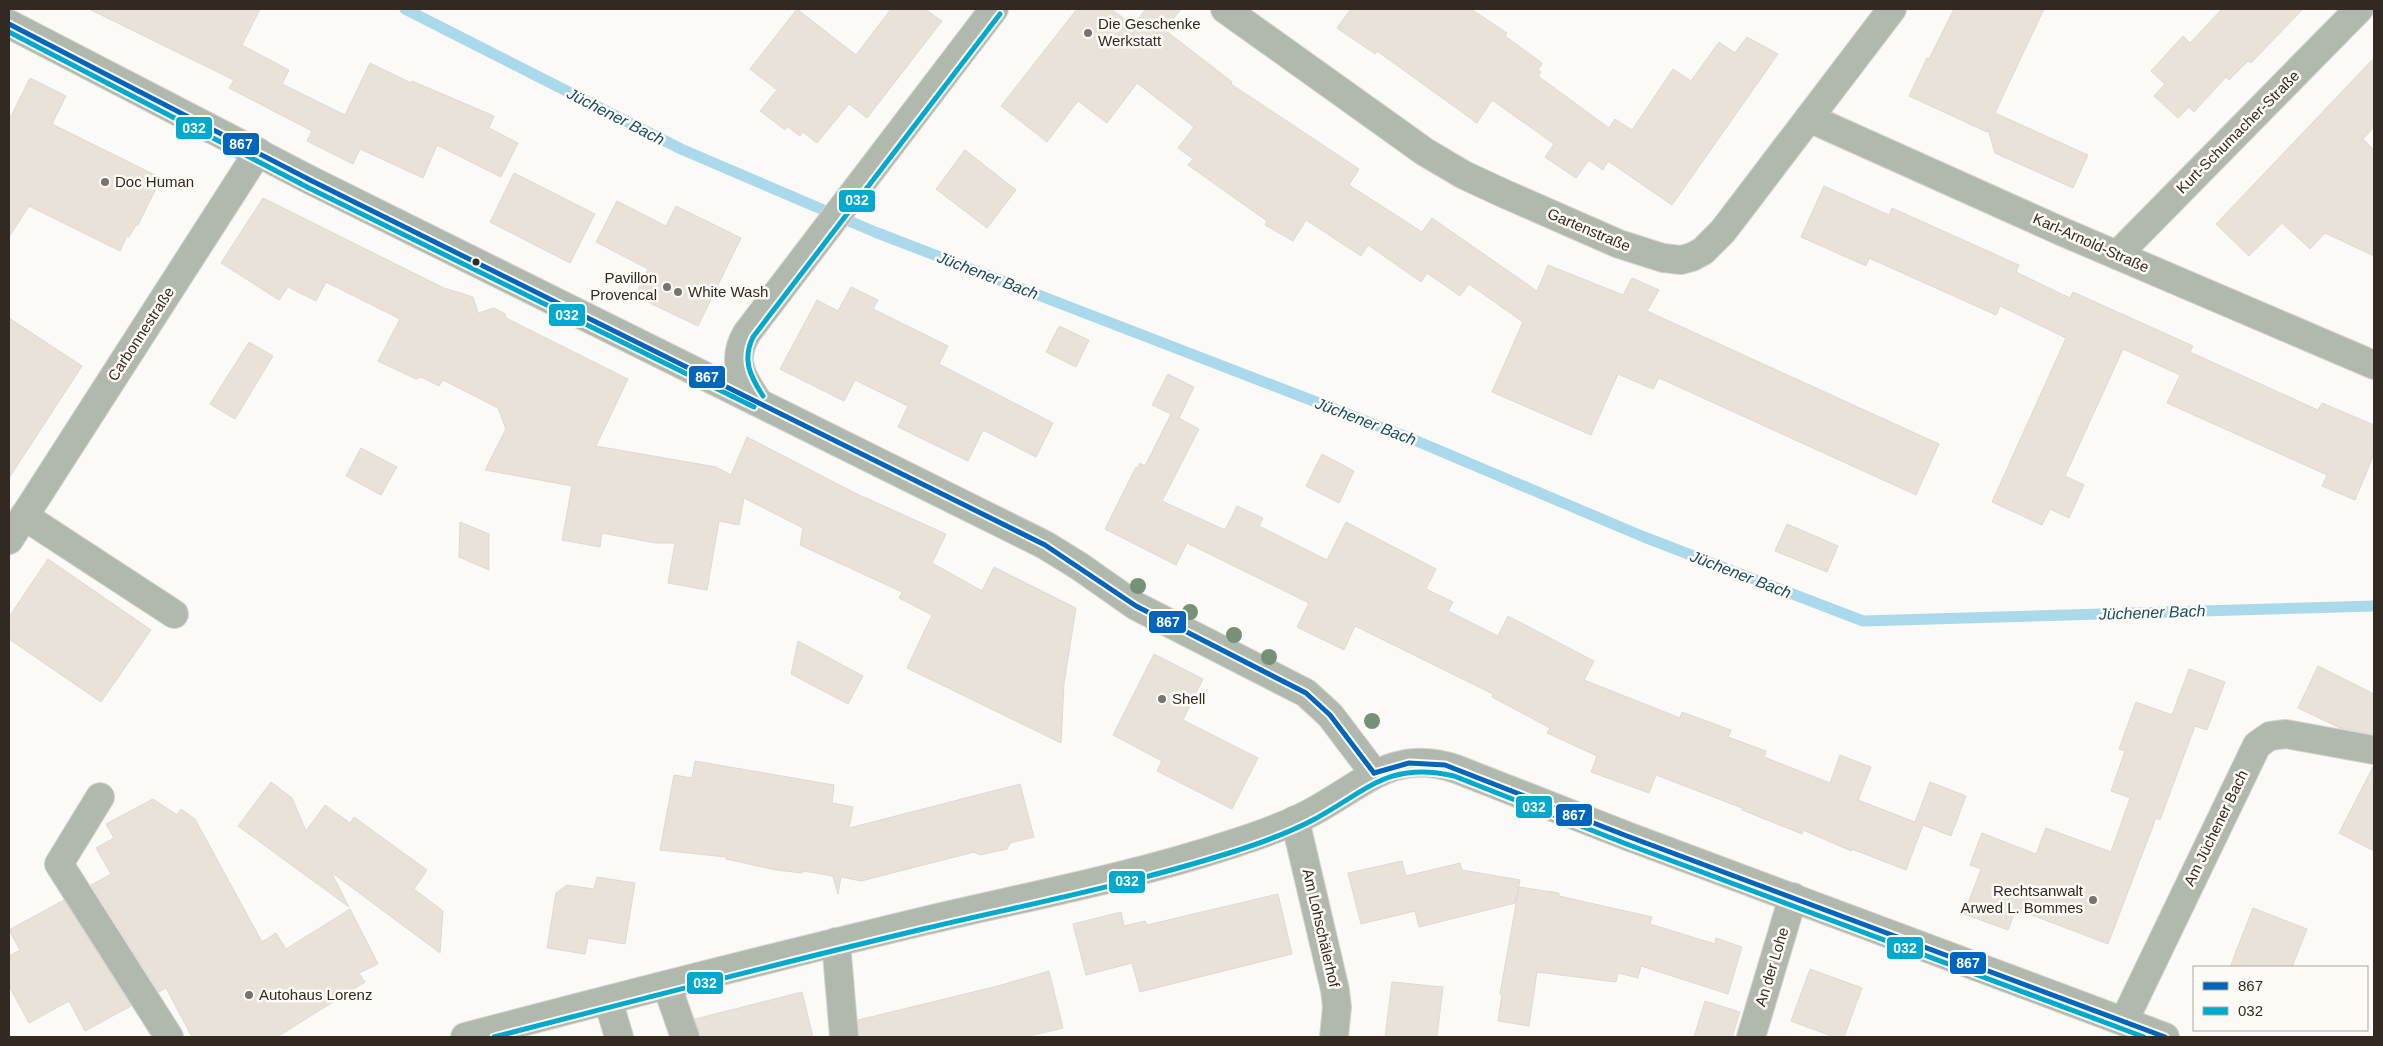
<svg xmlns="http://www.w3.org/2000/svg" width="2383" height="1046" font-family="Helvetica,sans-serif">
	<rect width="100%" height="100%" fill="#fcfaf7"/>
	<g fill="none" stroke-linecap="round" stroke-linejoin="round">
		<path stroke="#aad9eb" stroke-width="11" d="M 405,9 L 681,149 L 875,232 L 1412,439 L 1644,537 L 1863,621 L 2374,606"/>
	</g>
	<g fill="#e9e2d9" stroke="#ded9d3">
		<path d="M 89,9 L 260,9 L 242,45 L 289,70 L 282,84 L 345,115 L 370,63 L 411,83 L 412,81 L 494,116 L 489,128 L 518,143 L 501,177 L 437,145 L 423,178 L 360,149 L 353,164 L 307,141 L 312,131 L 229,88 L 234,80 Z"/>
		<path d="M 797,9 L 856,55 L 891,9 L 925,9 L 942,21 L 867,118 L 849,104 L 817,143 L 803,132 L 800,136 L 788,127 L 785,130 L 760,111 L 777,90 L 750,69 Z"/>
		<path d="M 1077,9 L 1111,9 L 1133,25 L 1146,9 L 1181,9 L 1165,30 L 1232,82 L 1231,84 L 1359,169 L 1349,185 L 1422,232 L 1432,218 L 1537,291 L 1548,265 L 1623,295 L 1632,278 L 1659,290 L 1647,311 L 1939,444 L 1916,495 L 1659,378 L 1653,389 L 1618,374 L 1591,435 L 1492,392 L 1523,322 L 1469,284 L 1460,296 L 1427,273 L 1421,282 L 1368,245 L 1361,256 L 1306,220 L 1293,241 L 1265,225 L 1267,221 L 1188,165 L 1193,159 L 1178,148 L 1194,127 L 1137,83 L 1107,123 L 1078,101 L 1047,142 L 1001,106 Z"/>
		<path d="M 1351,9 L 1471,9 L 1507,33 L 1505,36 L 1542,63 L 1538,70 L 1541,72 L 1538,76 L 1609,128 L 1615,119 L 1632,130 L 1673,69 L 1691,81 L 1719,42 L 1735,53 L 1747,37 L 1778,54 L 1672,205 L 1608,161 L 1603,170 L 1589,160 L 1576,178 L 1545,157 L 1554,144 L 1492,100 L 1477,123 L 1377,51 L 1375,54 L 1337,28 Z"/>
		<path d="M 1954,9 L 2044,9 L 1995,113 L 2088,155 L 2073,188 L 1995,153 L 1988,129 L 1987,132 L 1909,96 L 1927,58 L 1929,59 Z"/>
		<path d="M 2222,9 L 2303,9 L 2251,63 L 2248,61 L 2229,80 L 2226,77 L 2194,112 L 2189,107 L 2178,118 L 2154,96 L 2165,84 L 2151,71 L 2183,36 L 2190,43 Z"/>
		<path d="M 2374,58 L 2374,127 L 2363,139 L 2374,150 L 2374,256 L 2325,233 L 2310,249 L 2282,223 L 2249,256 L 2216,224 Z"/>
		<path d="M 30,78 L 66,96 L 52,124 L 161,178 L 138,225 L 136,225 L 129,237 L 127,236 L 120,251 L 29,206 L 9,237 L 9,120 Z"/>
		<path d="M 965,150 L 1016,190 L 987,228 L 936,189 Z"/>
		<path d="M 514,173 L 595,214 L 570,263 L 490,222 Z"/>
		<path d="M 1824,186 L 1889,215 L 1892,208 L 2019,265 L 2016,272 L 2070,298 L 2073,292 L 2193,346 L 2190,352 L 2318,410 L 2322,403 L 2374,425 L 2374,454 L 2355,500 L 2322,486 L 2327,475 L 2167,403 L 2180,375 L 2123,349 L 2065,476 L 2084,485 L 2069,518 L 2050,509 L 2042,525 L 1992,502 L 2066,338 L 2000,306 L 1996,315 L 1869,258 L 1866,266 L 1801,237 Z"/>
		<path d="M 263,198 L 444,288 L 473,297 L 478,313 L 494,308 L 505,314 L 506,318 L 628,379 L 596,446 L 716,467 L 731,475 L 747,437 L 857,494 L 946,534 L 932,563 L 982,591 L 994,567 L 1076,608 L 1064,683 L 1061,743 L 907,668 L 932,615 L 899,598 L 902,592 L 800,545 L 803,528 L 744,498 L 739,525 L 719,521 L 707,590 L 668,583 L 675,543 L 656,543 L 602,533 L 600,547 L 562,540 L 572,486 L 485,470 L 506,429 L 498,408 L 443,380 L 439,386 L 421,377 L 416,379 L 378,361 L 400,319 L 326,282 L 316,301 L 288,287 L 279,300 L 221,263 Z"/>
		<path d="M 617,201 L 666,226 L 676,206 L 741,238 L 698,326 L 635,296 L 648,269 L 596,242 Z"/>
		<path d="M 851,287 L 878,300 L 873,309 L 948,346 L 939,364 L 1053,423 L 1036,457 L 983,430 L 968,461 L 898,427 L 908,406 L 855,380 L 844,401 L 780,369 L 817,300 L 838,311 Z"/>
		<path d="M 9,318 L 82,366 L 9,478 Z"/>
		<path d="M 1059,326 L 1089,340 L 1076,367 L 1046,352 Z"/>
		<path d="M 249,342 L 273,356 L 235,419 L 210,404 Z"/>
		<path d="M 1168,374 L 1194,387 L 1179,418 L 1199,429 L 1162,501 L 1225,530 L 1237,506 L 1263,518 L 1259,526 L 1327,560 L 1346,522 L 1436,569 L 1426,589 L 1453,602 L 1448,611 L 1498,636 L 1508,616 L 1594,661 L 1584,680 L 1680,718 L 1682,712 L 1731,730 L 1728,737 L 1766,751 L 1764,757 L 1830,783 L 1840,755 L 1871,767 L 1858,800 L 1915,822 L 1930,782 L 1966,796 L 1951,836 L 1923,825 L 1906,870 L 1852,849 L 1851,851 L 1803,830 L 1802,834 L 1742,810 L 1742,808 L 1656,775 L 1649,793 L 1591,772 L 1597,756 L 1547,733 L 1550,728 L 1492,697 L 1493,694 L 1355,626 L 1344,650 L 1297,627 L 1309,603 L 1187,543 L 1176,565 L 1105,529 L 1136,467 L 1138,468 L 1140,463 L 1145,466 L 1171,414 L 1152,405 Z"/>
		<path d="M 361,448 L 397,467 L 381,495 L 346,476 Z"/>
		<path d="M 1322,454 L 1354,471 L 1339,503 L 1306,486 Z"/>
		<path d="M 460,522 L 489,534 L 489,570 L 459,557 Z"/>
		<path d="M 1787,524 L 1838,546 L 1827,572 L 1775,551 Z"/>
		<path d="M 48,559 L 151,630 L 101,702 L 9,639 L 9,617 Z"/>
		<path d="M 798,641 L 863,676 L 848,704 L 791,674 Z"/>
		<path d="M 1154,654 L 1203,679 L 1183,720 L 1258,758 L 1232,809 L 1157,771 L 1162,761 L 1113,735 Z"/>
		<path d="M 2318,666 L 2374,694 L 2374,734 L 2340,728 L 2298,708 Z"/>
		<path d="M 2189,669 L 2225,682 L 2207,730 L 2195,726 L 2160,820 L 2156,818 L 2108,944 L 2016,909 L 2008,930 L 1964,914 L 1981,869 L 1970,865 L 1982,833 L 2036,854 L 2046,828 L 2111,852 L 2130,798 L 2111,791 L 2125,751 L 2119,749 L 2136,702 L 2172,715 Z"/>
		<path d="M 695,761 L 834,785 L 832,803 L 853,807 L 849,828 L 1020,784 L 1034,837 L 1010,843 L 1007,849 L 980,855 L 974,852 L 861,881 L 841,877 L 838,894 L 833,876 L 803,871 L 802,873 L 776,870 L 726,859 L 726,857 L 660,850 L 674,775 L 692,778 Z"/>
		<path d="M 2374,765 L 2374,851 L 2339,833 Z"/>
		<path d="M 271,782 L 292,798 L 306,831 L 325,805 L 350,823 L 354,817 L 427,870 L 414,889 L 443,911 L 440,953 L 331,872 L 349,907 L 238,826 Z"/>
		<path d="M 153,799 L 177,815 L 181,809 L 195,819 L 262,942 L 276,933 L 286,949 L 350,909 L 378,964 L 359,973 L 365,982 L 277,1037 L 192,1037 L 166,988 L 159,992 L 91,885 L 111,874 L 96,848 L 114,838 L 106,824 Z"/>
		<path d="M 1402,861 L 1406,876 L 1460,863 L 1462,870 L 1520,880 L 1515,903 L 1419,927 L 1415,911 L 1361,924 L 1348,873 Z"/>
		<path d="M 597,877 L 635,883 L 625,944 L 588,938 L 585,954 L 547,948 L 556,893 L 567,885 L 594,889 Z"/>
		<path d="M 1519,887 L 1559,893 L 1559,896 L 1652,917 L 1650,924 L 1715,944 L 1716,938 L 1742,947 L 1728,994 L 1641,966 L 1638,978 L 1618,973 L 1616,982 L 1537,972 L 1529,1026 L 1498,1021 L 1502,994 L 1500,994 Z"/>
		<path d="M 1278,894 L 1292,954 L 1140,992 L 1132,963 L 1086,975 L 1073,924 L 1121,912 L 1124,926 L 1145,921 L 1147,925 Z"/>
		<path d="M 64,900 L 131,1006 L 85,1031 L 69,1001 L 29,1023 L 9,986 L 9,956 L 20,950 L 9,930 Z"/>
		<path d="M 2253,908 L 2307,929 L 2292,967 L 2230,967 Z"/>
		<path d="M 1810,969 L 1862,988 L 1844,1037 L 1834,1037 L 1791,1021 Z"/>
		<path d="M 1049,971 L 1063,1028 L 1025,1037 L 859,1037 L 858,1020 L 998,986 Z"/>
		<path d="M 1392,982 L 1443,987 L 1437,1037 L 1385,1037 Z"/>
		<path d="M 802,992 L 813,1037 L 700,1037 L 695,1019 Z"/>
		<path d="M 1705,1001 L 1740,1012 L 1732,1037 L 1694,1037 Z"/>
	</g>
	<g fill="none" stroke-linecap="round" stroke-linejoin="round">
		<defs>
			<g id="minor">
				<path d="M 1225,9 L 1425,152 L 1464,175 L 1505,194 L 1619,244 L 1663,258 L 1681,260 L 1692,257 L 1703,251 L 1723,231 L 1892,9"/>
				<path d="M 9,24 L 312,181 L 1045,545 L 1079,566 L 1136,606 L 1306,693 L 1330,715 L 1374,773"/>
				<path d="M 1809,118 L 2063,232 L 2374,365"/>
				<path d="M 2117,255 L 2359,9"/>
				<path d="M 757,400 C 741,376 731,360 747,333 L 994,9"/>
				<path d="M 24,516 L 174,614"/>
				<path d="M 9,540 L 258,152"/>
				<path d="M 100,797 L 59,864 L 169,1037"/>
				<path d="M 1295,820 L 1335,990 L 1337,1007 L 1334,1037"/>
				<path d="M 836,942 L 844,1037"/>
				<path d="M 667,986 L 685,1037"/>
				<path d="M 608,1000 L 619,1037"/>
				<path d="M 2124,1021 L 2257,745 L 2270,736 L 2286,734 L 2374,750"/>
				<path d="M 465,1037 C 617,997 770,958 924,921 C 1026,897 1132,877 1232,844 C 1260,835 1289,825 1314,811 C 1365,783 1395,748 1456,769 L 1627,836 L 2165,1037"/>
				<path d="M 1751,1037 L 1793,897"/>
			</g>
		</defs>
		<use href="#minor" stroke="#d7d5d1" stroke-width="30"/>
		<use href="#minor" stroke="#b1b9af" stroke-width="28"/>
		<defs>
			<g id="bus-1">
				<path d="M 9,24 L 312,181 L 1045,545 L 1136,606 L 1306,693 L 1330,715 L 1374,773"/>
				<path d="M 1374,773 L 1409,763 L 1445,765 L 1627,836 L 2165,1037"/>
			</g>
			<g id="bus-2">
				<path d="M 9,32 L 309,188 L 754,407"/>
				<path d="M 763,396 C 750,376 742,360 753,337 L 1000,14"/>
				<path d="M 494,1037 C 637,1000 780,963 923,929 C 1025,905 1127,885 1226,854 C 1255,845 1284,835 1311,821 C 1365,793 1387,760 1454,776 L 1624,843 L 2144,1037"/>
			</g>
		</defs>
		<use href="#bus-1" stroke="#fefaf5" stroke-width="9"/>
		<use href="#bus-2" stroke="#fefaf5" stroke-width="9"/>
		<use href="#bus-1" stroke="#0065bd" stroke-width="5"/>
		<use href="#bus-2" stroke="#00a9ce" stroke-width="5"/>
	</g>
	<g fill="#759279">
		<circle cx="1138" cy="586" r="8"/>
		<circle cx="1190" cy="612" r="8"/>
		<circle cx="1234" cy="635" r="8"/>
		<circle cx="1269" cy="657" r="8"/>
		<circle cx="1372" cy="721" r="8"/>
	</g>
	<g fill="#79736d" stroke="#fefaf5" stroke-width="2">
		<circle cx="1088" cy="33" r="5"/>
		<circle cx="105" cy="182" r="5"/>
		<circle cx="667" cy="287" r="5"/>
		<circle cx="678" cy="292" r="5"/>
		<circle cx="1162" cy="699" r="5"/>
		<circle cx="2093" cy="900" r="5"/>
		<circle cx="249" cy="995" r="5"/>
	</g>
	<circle fill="#322a22" stroke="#fefaf5" stroke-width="2" cx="476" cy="262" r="4.5"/>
	<g text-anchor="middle" stroke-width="5" stroke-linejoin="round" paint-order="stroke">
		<g font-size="15" fill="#322a22" stroke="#fefaf5" text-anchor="start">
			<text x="1098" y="29">Die Geschenke<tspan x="1098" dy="17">Werkstatt</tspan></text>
			<text x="115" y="187">Doc Human</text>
			<text x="657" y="283" text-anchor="end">Pavillon<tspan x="657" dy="17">Provencal</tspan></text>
			<text x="688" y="297">White Wash</text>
			<text x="1172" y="704">Shell</text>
			<text x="2083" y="896" text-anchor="end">Rechtsanwalt<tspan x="2083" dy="17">Arwed L. Bommes</tspan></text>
			<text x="259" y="1000">Autohaus Lorenz</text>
		</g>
		<g font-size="15" fill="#322a22" stroke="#fefaf5">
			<text transform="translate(2238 132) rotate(-45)" y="5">Kurt-Schumacher-Straße</text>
			<text transform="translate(1589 230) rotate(23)" y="5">Gartenstraße</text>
			<text transform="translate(2091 243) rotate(24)" y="5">Karl-Arnold-Straße</text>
			<text transform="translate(141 334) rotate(-57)" y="5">Carbonnestraße</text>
			<text transform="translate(2216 828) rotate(-64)" y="5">Am Jüchener Bach</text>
			<text transform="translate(1321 928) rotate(77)" y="5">Am Lohschälerhof</text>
			<text transform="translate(1772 967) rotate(-73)" y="5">An der Lohe</text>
		</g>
		<g font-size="16" font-style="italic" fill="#164e62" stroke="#fefaf5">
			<text transform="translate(616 116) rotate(27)" y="6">Jüchener Bach</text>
			<text transform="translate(988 275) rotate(21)" y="6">Jüchener Bach</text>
			<text transform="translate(1366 421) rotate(21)" y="6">Jüchener Bach</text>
			<text transform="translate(1741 574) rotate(21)" y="6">Jüchener Bach</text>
			<text transform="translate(2152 612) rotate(-2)" y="6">Jüchener Bach</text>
		</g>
	</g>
	<g stroke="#fefaf5" stroke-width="2">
		<rect x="175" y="116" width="38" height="24" rx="5" fill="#00a9ce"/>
		<rect x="222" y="132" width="38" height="24" rx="5" fill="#0065bd"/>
		<rect x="838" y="189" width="38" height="24" rx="5" fill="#00a9ce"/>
		<rect x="548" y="303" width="38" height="24" rx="5" fill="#00a9ce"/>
		<rect x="688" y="365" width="38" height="24" rx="5" fill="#0065bd"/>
		<rect x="1148" y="610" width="39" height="24" rx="5" fill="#0065bd"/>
		<rect x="1515" y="795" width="38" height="24" rx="5" fill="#00a9ce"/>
		<rect x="1555" y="803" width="38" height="24" rx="5" fill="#0065bd"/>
		<rect x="1108" y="870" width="38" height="24" rx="5" fill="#00a9ce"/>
		<rect x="1886" y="936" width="38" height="24" rx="5" fill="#00a9ce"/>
		<rect x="1949" y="951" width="38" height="24" rx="5" fill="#0065bd"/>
		<rect x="686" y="971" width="38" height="24" rx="5" fill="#00a9ce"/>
	</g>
	<g font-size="14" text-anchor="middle" font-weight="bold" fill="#fff">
		<text x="194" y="133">032</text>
		<text x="241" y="149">867</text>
		<text x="857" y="205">032</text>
		<text x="567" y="320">032</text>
		<text x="707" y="382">867</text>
		<text x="1168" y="627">867</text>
		<text x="1534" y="812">032</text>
		<text x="1574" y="820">867</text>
		<text x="1127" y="886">032</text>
		<text x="1905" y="953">032</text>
		<text x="1968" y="968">867</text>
		<text x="705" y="988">032</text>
	</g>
	<rect width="2383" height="1046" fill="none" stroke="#322a22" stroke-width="20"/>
	<rect x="2193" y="966" width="175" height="65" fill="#fefaf5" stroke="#aca7a1"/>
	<rect x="2203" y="982" width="25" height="8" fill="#0065bd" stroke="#aca7a1"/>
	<text x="2238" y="991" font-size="15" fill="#322a22">867</text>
	<rect x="2203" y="1007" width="25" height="8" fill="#00a9ce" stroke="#aca7a1"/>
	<text x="2238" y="1016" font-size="15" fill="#322a22">032</text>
</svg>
